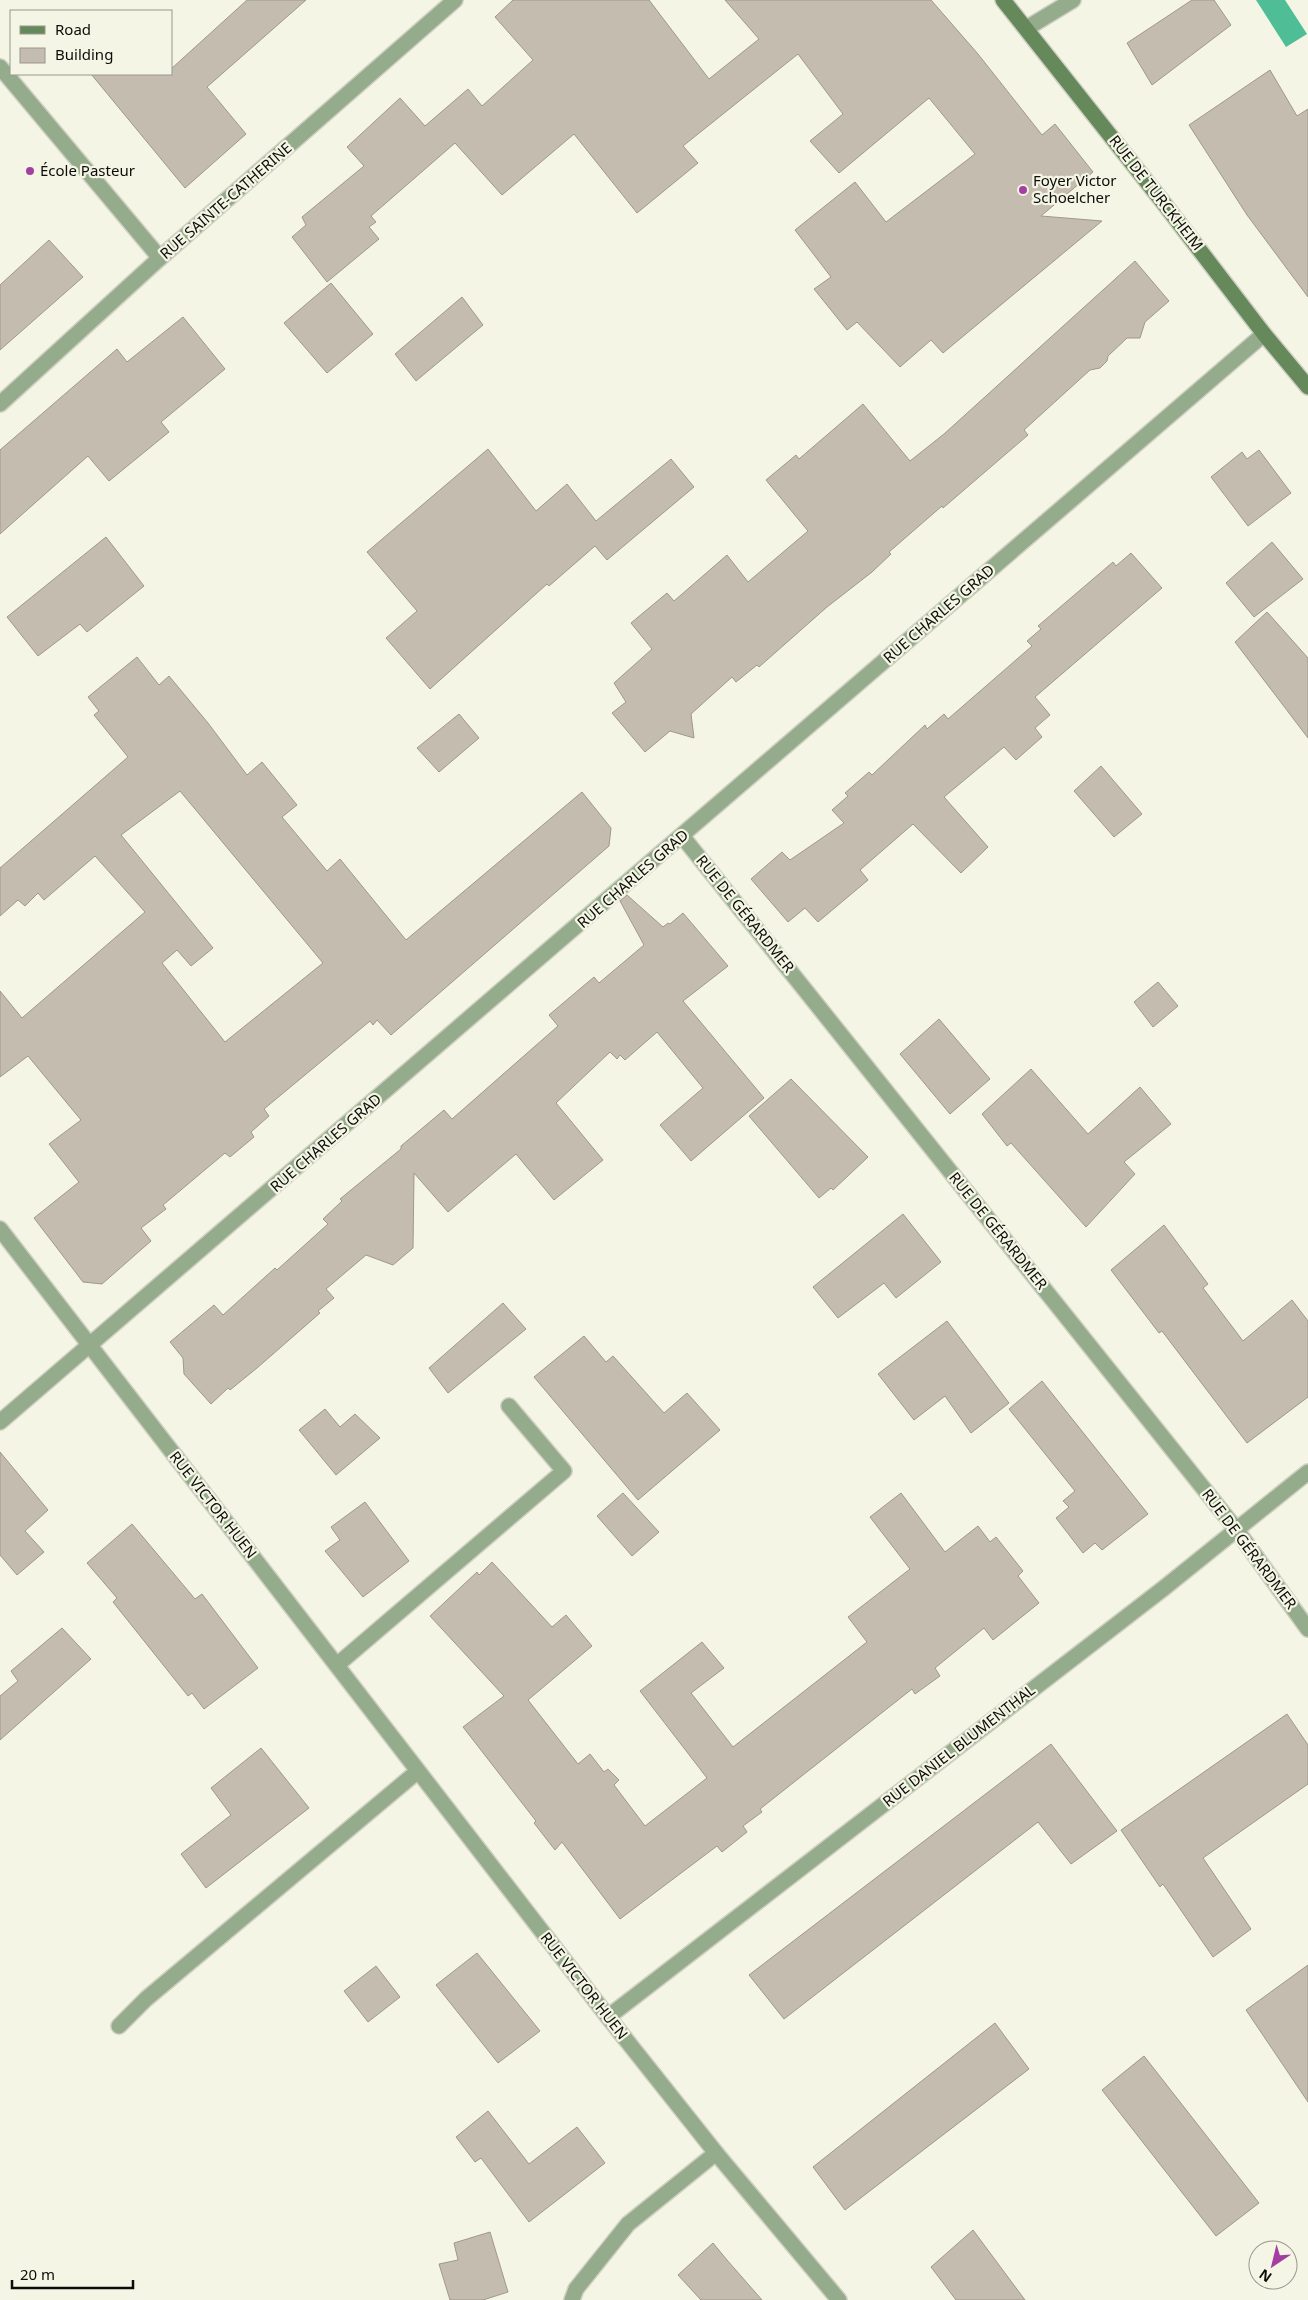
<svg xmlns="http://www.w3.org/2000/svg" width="1308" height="2300" font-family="'Noto Sans',sans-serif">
	<rect width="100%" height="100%" fill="#f4f5e5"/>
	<path fill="#4fbd96" d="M 1256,0 L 1285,0 L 1307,34 L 1286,47 Z"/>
	<g fill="#c4bcae" stroke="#9f988b" fill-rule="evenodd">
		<path d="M 247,0 L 306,0 L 207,87 L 246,134 L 185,188 L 91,74 L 171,74 L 171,69 Z"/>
		<path d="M 513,0 L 649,0 L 709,79 L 759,39 L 725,0 L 931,0 L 978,54 L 1042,135 L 1055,124 L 1093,172 L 1041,216 L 1102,221 L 943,353 L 931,340 L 900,367 L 857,322 L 847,330 L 814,289 L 831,277 L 795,230 L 855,182 L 886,222 L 975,154 L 929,98 L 839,173 L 810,141 L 843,114 L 798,54 L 683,146 L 698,163 L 637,213 L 574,134 L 502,195 L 455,143 L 371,216 L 376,222 L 369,227 L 379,239 L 327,282 L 292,237 L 306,225 L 302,217 L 364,166 L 347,147 L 400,98 L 425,126 L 468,89 L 482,106 L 533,60 L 495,17 Z"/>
		<path d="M 1192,0 L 1214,0 L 1231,25 L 1152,85 L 1127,43 Z"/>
		<path d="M 1270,70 L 1297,116 L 1308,109 L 1308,297 L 1247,215 L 1189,125 Z"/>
		<path d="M 49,240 L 83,277 L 0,350 L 0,285 Z"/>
		<path d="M 1135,261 L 1169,301 L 1145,322 L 1140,338 L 1127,338 L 1108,356 L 1107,361 L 1100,368 L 1090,370 L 1024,430 L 1028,435 L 943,508 L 942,506 L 889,552 L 891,554 L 872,572 L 827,607 L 759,667 L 757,665 L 736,682 L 732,677 L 691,714 L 694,738 L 670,731 L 645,752 L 612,713 L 626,702 L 614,683 L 652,649 L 631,623 L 667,593 L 674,601 L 727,555 L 748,582 L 808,531 L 766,480 L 796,455 L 799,459 L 863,404 L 910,461 L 944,434 Z"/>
		<path d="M 331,283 L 373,334 L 327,373 L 284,323 Z"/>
		<path d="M 462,297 L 483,325 L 416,381 L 395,354 Z"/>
		<path d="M 183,317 L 225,369 L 161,422 L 169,432 L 109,481 L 88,456 L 0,534 L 0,450 L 117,349 L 127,362 Z"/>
		<path d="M 488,449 L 536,511 L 567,484 L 596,521 L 671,459 L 694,487 L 607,560 L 595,546 L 549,586 L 547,584 L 430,689 L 386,638 L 417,611 L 367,552 Z"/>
		<path d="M 1259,450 L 1291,493 L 1248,526 L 1211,477 L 1242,452 L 1247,459 Z"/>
		<path d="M 106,537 L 144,586 L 87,632 L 80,624 L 38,656 L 7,617 Z"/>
		<path d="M 1272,542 L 1303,579 L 1254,617 L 1226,583 Z"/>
		<path d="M 1131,553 L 1162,588 L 1035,697 L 1050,715 L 1035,728 L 1042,737 L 1016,760 L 1004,747 L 944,797 L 988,847 L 961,873 L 913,824 L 860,870 L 868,880 L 818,922 L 805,908 L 788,922 L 751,879 L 782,852 L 790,860 L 844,823 L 832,810 L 848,796 L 845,793 L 869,772 L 872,775 L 925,725 L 927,729 L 944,714 L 948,719 L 1032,646 L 1027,641 L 1041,629 L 1038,626 L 1113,562 L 1116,566 Z"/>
		<path d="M 1267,612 L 1308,658 L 1308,738 L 1235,642 Z"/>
		<path d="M 137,657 L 159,685 L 169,676 L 208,723 L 247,775 L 262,762 L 297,805 L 282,817 L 327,871 L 340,859 L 406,940 L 582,792 L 611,828 L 609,846 L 391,1035 L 377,1020 L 373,1025 L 370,1021 L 264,1109 L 269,1116 L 251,1132 L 254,1137 L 230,1157 L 225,1153 L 163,1205 L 166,1209 L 141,1228 L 151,1241 L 102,1284 L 83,1282 L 34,1218 L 79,1182 L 49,1144 L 81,1120 L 28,1056 L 0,1077 L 0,991 L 22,1018 L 145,912 L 95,856 L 44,900 L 38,893 L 25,906 L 18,900 L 0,916 L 0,868 L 128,757 L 94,715 L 99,711 L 88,697 ZM 180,791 L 323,963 L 225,1042 L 162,963 L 177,950 L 191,966 L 213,948 L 121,835 Z"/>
		<path d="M 459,714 L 479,738 L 439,772 L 417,748 Z"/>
		<path d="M 1101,766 L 1142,814 L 1114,837 L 1074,791 Z"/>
		<path d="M 627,895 L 663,927 L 668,923 L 670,924 L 683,913 L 728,966 L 683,1001 L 764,1098 L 691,1161 L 660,1125 L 703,1088 L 657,1032 L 625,1060 L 620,1055 L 617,1059 L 610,1052 L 556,1103 L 603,1160 L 554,1200 L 516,1154 L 448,1212 L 414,1173 L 413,1248 L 393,1265 L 366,1255 L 326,1289 L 334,1298 L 318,1311 L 320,1313 L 257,1368 L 230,1390 L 228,1388 L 211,1404 L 184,1374 L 183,1358 L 170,1342 L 214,1305 L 223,1315 L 275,1268 L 277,1270 L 328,1224 L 323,1219 L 342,1201 L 340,1199 L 401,1149 L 401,1146 L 444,1110 L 452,1119 L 558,1026 L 549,1015 L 594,977 L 599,983 L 644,945 L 620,901 Z"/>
		<path d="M 1158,982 L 1178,1006 L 1153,1027 L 1134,1002 Z"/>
		<path d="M 939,1019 L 990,1079 L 950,1114 L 900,1054 Z"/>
		<path d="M 1031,1069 L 1088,1134 L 1140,1087 L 1171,1124 L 1124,1162 L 1135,1174 L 1086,1227 L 1011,1143 L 1007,1146 L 982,1114 Z"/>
		<path d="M 791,1079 L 868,1157 L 833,1190 L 831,1188 L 819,1198 L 749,1116 Z"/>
		<path d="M 903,1214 L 941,1262 L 896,1298 L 884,1283 L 838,1318 L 813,1287 Z"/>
		<path d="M 1164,1225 L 1208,1284 L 1203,1288 L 1243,1341 L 1292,1300 L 1308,1321 L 1308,1397 L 1247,1443 L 1162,1331 L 1159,1333 L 1111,1270 Z"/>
		<path d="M 503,1303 L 526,1329 L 448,1393 L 429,1368 Z"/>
		<path d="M 947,1321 L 1009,1403 L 971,1433 L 945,1396 L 914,1420 L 878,1374 Z"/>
		<path d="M 584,1336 L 606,1362 L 613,1356 L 664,1413 L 687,1393 L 720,1430 L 638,1500 L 534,1377 Z"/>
		<path d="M 1042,1381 L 1148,1514 L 1102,1550 L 1095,1543 L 1083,1553 L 1056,1518 L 1069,1507 L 1063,1501 L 1075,1491 L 1009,1409 Z"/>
		<path d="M 325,1409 L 340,1427 L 355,1414 L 380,1438 L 336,1475 L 299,1430 Z"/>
		<path d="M 0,1452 L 48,1510 L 25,1531 L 44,1552 L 17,1575 L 0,1555 Z"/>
		<path d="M 623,1493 L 659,1532 L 632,1556 L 597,1516 Z"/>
		<path d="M 901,1493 L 945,1552 L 978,1526 L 990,1542 L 996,1537 L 1023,1571 L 1018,1576 L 1039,1603 L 993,1640 L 984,1628 L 935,1668 L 940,1676 L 915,1694 L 912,1689 L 760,1809 L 762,1812 L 743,1826 L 747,1832 L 722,1852 L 717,1846 L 620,1919 L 562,1842 L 555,1850 L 534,1823 L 536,1821 L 463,1727 L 504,1696 L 430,1616 L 477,1572 L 479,1575 L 492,1562 L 552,1627 L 566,1615 L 592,1646 L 528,1700 L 578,1764 L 590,1754 L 604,1772 L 608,1769 L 619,1780 L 614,1785 L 645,1826 L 707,1778 L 640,1691 L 702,1642 L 724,1668 L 691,1693 L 733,1747 L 867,1642 L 848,1617 L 910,1569 L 870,1517 Z"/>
		<path d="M 365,1502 L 409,1561 L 363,1597 L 325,1551 L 340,1540 L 331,1527 Z"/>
		<path d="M 132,1524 L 195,1599 L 202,1594 L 258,1668 L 204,1709 L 192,1693 L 188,1696 L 113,1602 L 117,1598 L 87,1563 Z"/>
		<path d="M 62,1628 L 91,1659 L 0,1740 L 0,1696 L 18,1681 L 11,1671 Z"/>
		<path d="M 1287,1714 L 1308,1745 L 1308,1784 L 1203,1858 L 1251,1929 L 1213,1957 L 1163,1884 L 1160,1887 L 1121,1830 Z"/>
		<path d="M 1051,1744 L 1117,1831 L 1071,1864 L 1038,1822 L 784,2019 L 749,1975 Z"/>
		<path d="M 261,1748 L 309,1808 L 206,1888 L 181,1854 L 231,1815 L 211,1788 Z"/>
		<path d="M 477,1953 L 540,2031 L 498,2063 L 436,1985 Z"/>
		<path d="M 1308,1965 L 1308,2102 L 1246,2010 Z"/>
		<path d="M 376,1966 L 400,1997 L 368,2022 L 344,1991 Z"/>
		<path d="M 995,2023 L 1029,2069 L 845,2210 L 813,2167 Z"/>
		<path d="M 1144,2056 L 1259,2203 L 1216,2236 L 1102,2090 Z"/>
		<path d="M 488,2111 L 529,2164 L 577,2127 L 605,2163 L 529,2222 L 481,2158 L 475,2162 L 456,2137 Z"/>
		<path d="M 973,2230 L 1025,2300 L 956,2300 L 931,2267 Z"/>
		<path d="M 490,2232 L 508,2292 L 483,2300 L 450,2300 L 439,2264 L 458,2260 L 454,2243 Z"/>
		<path d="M 713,2243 L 727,2260 L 762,2300 L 701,2300 L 678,2275 Z"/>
	</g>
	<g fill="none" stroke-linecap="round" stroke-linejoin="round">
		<defs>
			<g id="lane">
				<path d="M 337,1665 L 564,1471 L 509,1406"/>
				<path d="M 119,2026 L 146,1999 L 418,1771"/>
			</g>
			<g id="street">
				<path d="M 1027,28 L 1073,0"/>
				<path d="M 0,67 L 160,258"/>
				<path d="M 0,404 L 160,258 L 455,0"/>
				<path d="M 682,836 L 1236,1529 L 1308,1629"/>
				<path d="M 0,1229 L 608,2017 L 716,2153 L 839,2300"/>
				<path d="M 0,1422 L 1264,334"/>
				<path d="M 608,2017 L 1164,1588 L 1308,1472"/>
				<path d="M 572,2300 L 576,2289 L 628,2224 L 716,2153"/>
			</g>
			<path id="secondary" d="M 1003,0 L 1162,201 L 1264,334 L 1308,387"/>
		</defs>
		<use href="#lane" stroke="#cfd0c2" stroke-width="18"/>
		<use href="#street" stroke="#cfd0c2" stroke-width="18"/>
		<use href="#secondary" stroke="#cfd0c2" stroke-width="18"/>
		<use href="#lane" stroke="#94ac8c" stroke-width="15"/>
		<use href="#street" stroke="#94ac8c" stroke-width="15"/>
		<use href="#secondary" stroke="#66895b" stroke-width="15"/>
	</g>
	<g fill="#a53ea1" stroke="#f4f5e5" stroke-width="2">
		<circle cx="30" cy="171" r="5"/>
		<circle cx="1023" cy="190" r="5"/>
	</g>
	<g text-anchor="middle" stroke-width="4.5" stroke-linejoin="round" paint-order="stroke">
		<g font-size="15" fill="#0c0d08" stroke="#f4f5e5" text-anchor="start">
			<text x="40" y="176">École Pasteur</text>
			<text x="1033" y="186">Foyer Victor<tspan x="1033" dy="17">Schoelcher</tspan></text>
		</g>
		<g font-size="15" fill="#0c0d08" stroke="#f4f5e5">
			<text transform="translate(1156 193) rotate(52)" y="5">RUE DE TURCKHEIM</text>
			<text transform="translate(226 201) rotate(-41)" y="5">RUE SAINTE-CATHERINE</text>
			<text transform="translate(939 614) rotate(-41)" y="5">RUE CHARLES GRAD</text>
			<text transform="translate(633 879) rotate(-41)" y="5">RUE CHARLES GRAD</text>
			<text transform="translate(745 914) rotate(51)" y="5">RUE DE GÉRARDMER</text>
			<text transform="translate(326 1143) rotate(-41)" y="5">RUE CHARLES GRAD</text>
			<text transform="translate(998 1231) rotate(51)" y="5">RUE DE GÉRARDMER</text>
			<text transform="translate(213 1505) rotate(52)" y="5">RUE VICTOR HUEN</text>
			<text transform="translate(1249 1549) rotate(53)" y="5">RUE DE GÉRARDMER</text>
			<text transform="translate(959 1746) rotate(-38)" y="5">RUE DANIEL BLUMENTHAL</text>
			<text transform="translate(584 1986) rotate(52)" y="5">RUE VICTOR HUEN</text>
		</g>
	</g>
	<rect x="10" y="10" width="162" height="65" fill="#f4f5e5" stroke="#97988d"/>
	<rect x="20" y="26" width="25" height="8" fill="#66895b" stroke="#97988d"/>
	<text x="55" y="35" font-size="15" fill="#0c0d08">Road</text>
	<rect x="20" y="48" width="25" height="15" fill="#c4bcae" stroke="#97988d"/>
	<text x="55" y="60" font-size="15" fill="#0c0d08">Building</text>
	<g transform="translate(1273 2265) rotate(215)"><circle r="24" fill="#f4f5e5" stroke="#97988d"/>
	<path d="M0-4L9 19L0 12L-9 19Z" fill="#a53ea1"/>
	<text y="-8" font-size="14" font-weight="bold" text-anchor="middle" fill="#0c0d08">N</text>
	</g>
	<path d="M12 2280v8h121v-8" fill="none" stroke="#0c0d08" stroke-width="2.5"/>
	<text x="20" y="2280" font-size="15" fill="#0c0d08" stroke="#f4f5e5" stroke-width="4" paint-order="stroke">20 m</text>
</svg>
